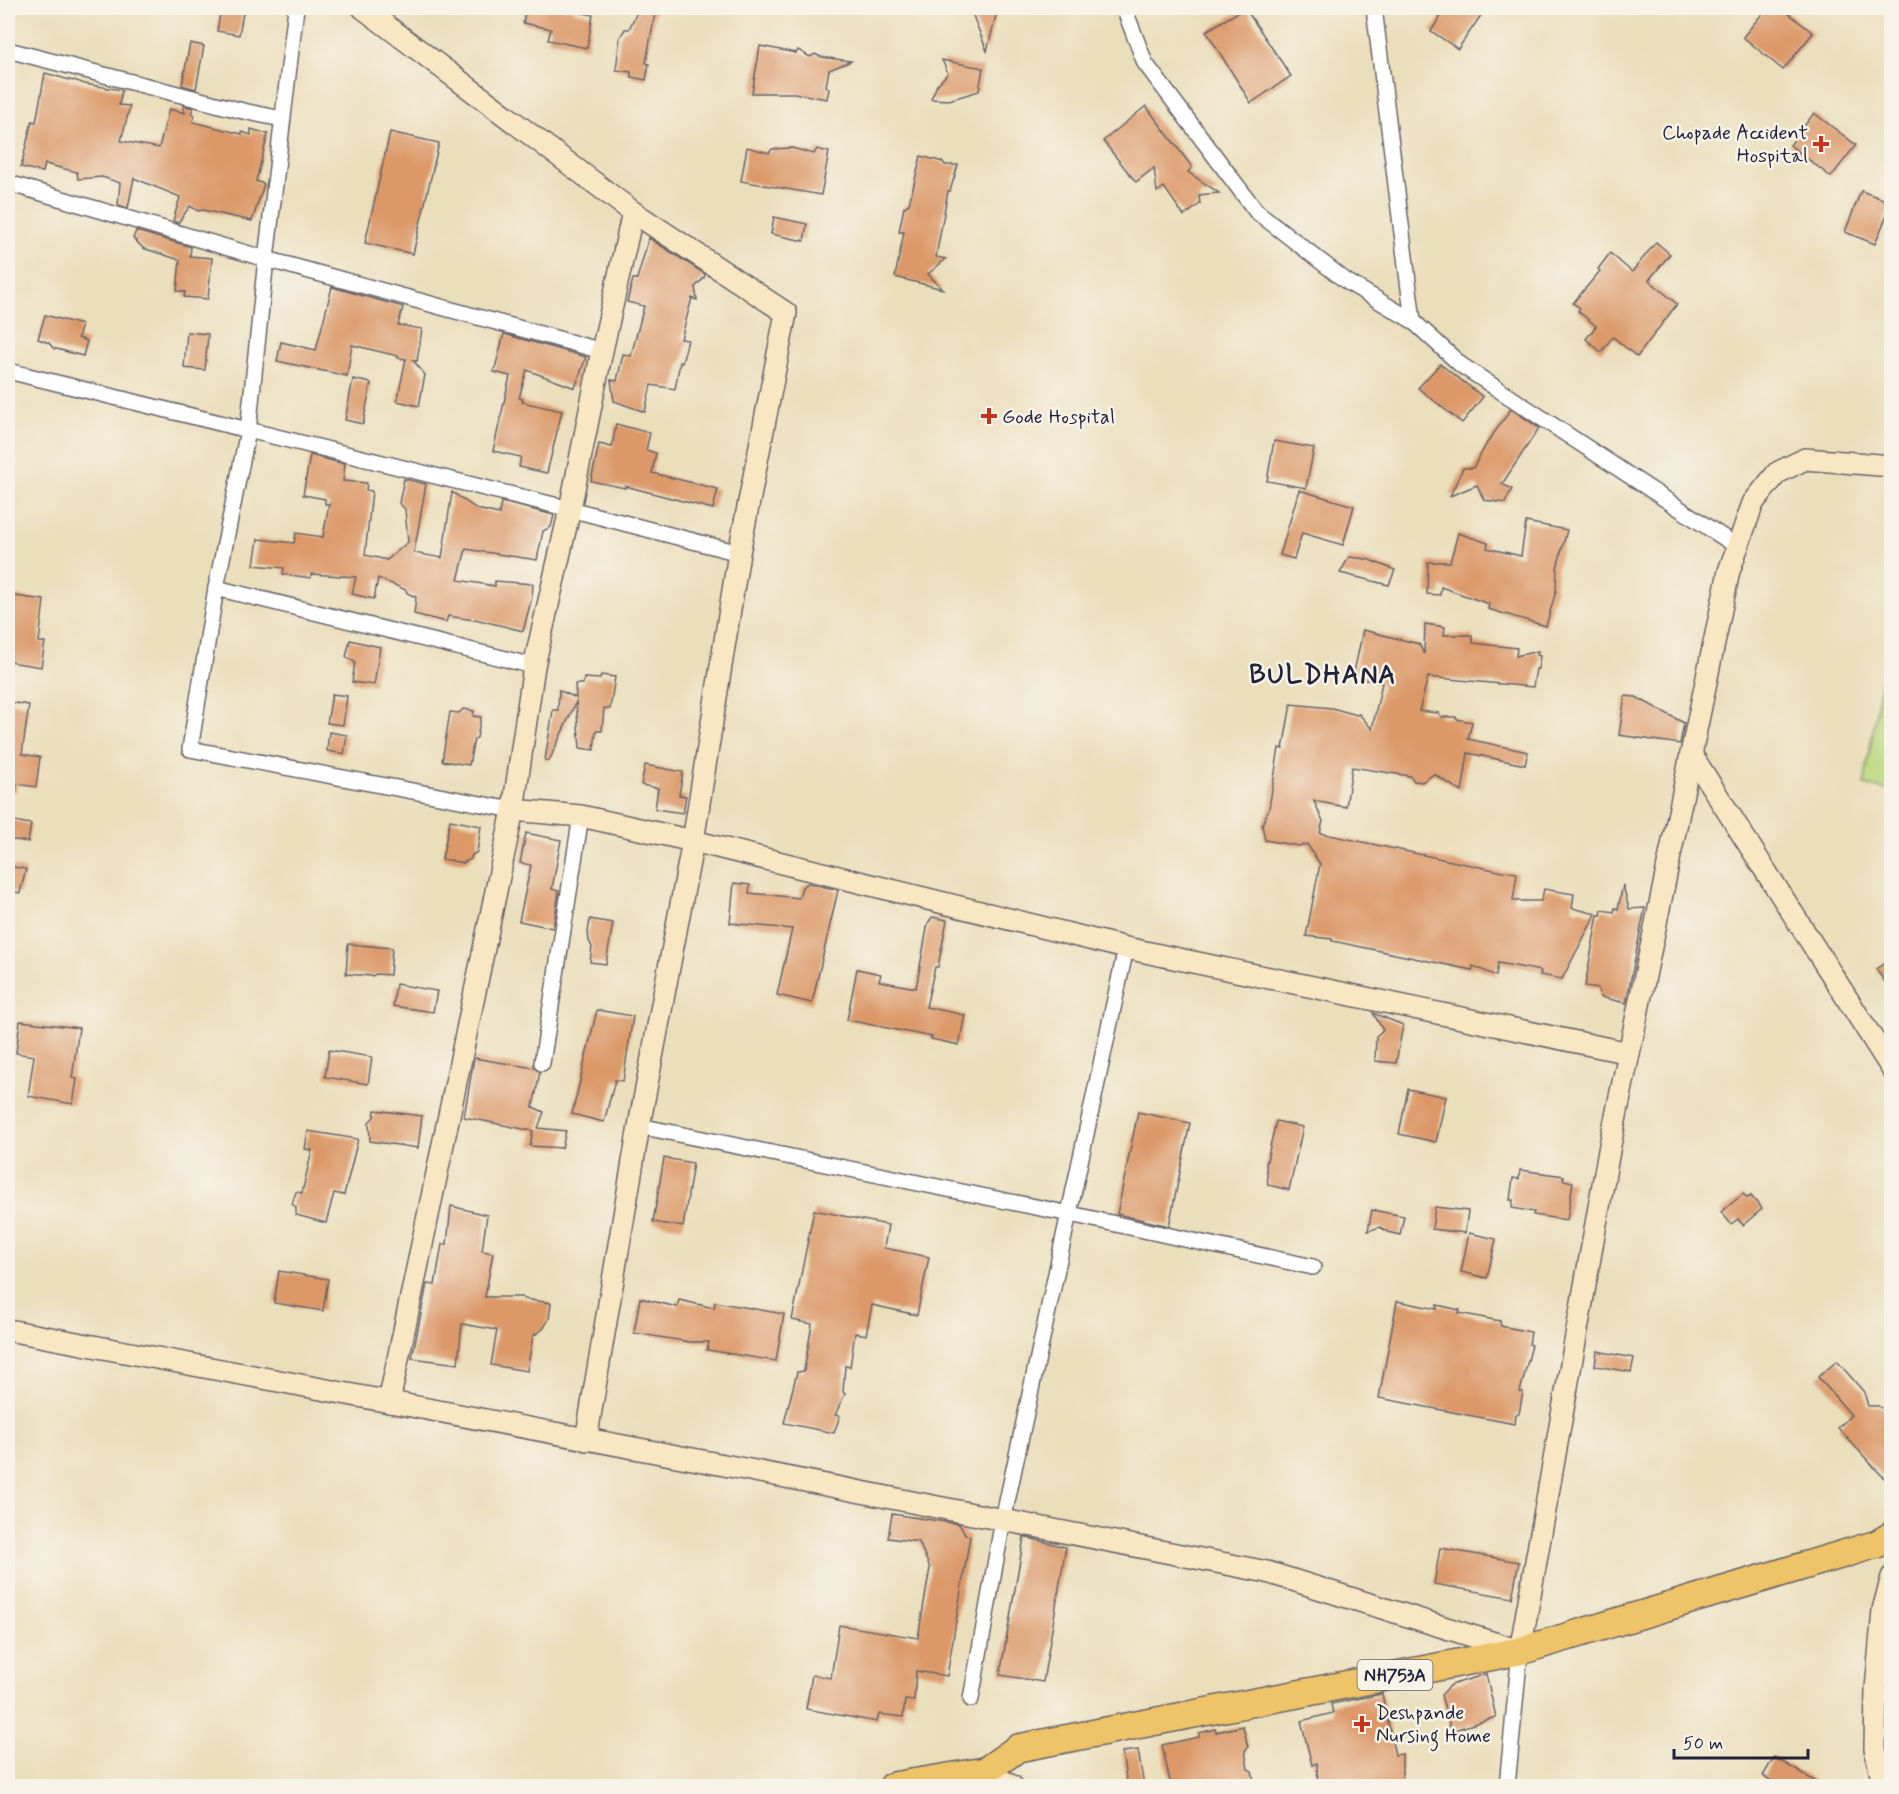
<svg xmlns="http://www.w3.org/2000/svg" width="1899" height="1794" font-family="Mynerve,sans-serif">
	<rect width="100%" height="100%" fill="#f7f3e8"/>
	<filter id="ink" filterUnits="userSpaceOnUse"><feTurbulence type="fractalNoise" baseFrequency=".0167" numOctaves="2"/><feDisplacementMap in="SourceGraphic" scale="12" xChannelSelector="R" yChannelSelector="G"/><feConvolveMatrix kernelMatrix="1 2 1 2 8 2 1 2 1" color-interpolation-filters="sRGB"/></filter>
	<filter id="wash" filterUnits="userSpaceOnUse"><feTurbulence type="fractalNoise" baseFrequency=".008" numOctaves="4" result="noise"/><feDisplacementMap in="SourceGraphic" scale="24" xChannelSelector="R" yChannelSelector="G"/><feGaussianBlur stdDeviation="1.35" result="paint"/><feColorMatrix in="noise" values="0 0 0 0 0 0 0 0 0 0 0 0 0 0 0 0 0 1.4 0 .05"/><feComposite in="paint" operator="in"/></filter>
	<g filter="url(#wash)">
		<rect width="100%" height="100%" fill="#ebdebb"/>
		<path fill="#b9d77e" stroke="#6e7c5c" stroke-width="1.5" d="M 1891,622 L 1892,791 L 1891,791 L 1864,785 Z"/>
		<g id="blocks">
			<g fill="#dc9867">
				<path d="M 221,8 L 244,8 L 239,35 L 217,31 Z"/>
				<path d="M 526,8 L 574,8 L 573,11 L 593,15 L 587,48 L 548,40 L 551,29 L 523,23 Z"/>
				<path d="M 639,8 L 656,8 L 646,63 L 649,64 L 646,80 L 631,77 L 631,72 L 616,70 L 620,37 L 625,29 L 629,29 Z"/>
				<path d="M 970,8 L 998,8 L 987,51 Z"/>
				<path d="M 1245,8 L 1291,76 L 1251,103 L 1206,31 Z"/>
				<path d="M 1434,8 L 1486,8 L 1458,49 L 1431,31 L 1440,18 Z"/>
				<path d="M 1767,8 L 1782,8 L 1813,33 L 1783,70 L 1743,37 Z"/>
				<path d="M 190,43 L 204,46 L 196,89 L 182,85 Z"/>
				<path d="M 760,46 L 796,53 L 798,50 L 810,57 L 815,54 L 821,57 L 851,61 L 829,70 L 826,86 L 829,89 L 827,99 L 794,93 L 752,93 Z"/>
				<path d="M 942,60 L 983,68 L 979,91 L 949,100 L 931,99 L 937,85 L 948,73 Z"/>
				<path d="M 45,73 L 73,81 L 74,80 L 85,84 L 122,90 L 119,105 L 130,106 L 121,141 L 159,148 L 169,109 L 185,113 L 183,105 L 193,108 L 191,114 L 194,115 L 193,122 L 242,134 L 242,132 L 251,135 L 251,129 L 268,134 L 256,181 L 264,184 L 252,221 L 203,210 L 198,211 L 190,206 L 178,223 L 173,221 L 180,197 L 134,178 L 128,208 L 118,205 L 120,183 L 102,177 L 78,179 L 77,172 L 45,164 L 43,172 L 21,167 L 32,121 L 36,122 Z"/>
				<path d="M 1146,106 L 1192,167 L 1188,172 L 1219,193 L 1199,195 L 1200,204 L 1184,216 L 1164,187 L 1157,192 L 1154,168 L 1136,182 L 1103,141 Z"/>
				<path d="M 1814,113 L 1856,145 L 1831,177 L 1790,145 Z"/>
				<path d="M 390,132 L 439,143 L 413,254 L 365,243 Z"/>
				<path d="M 747,147 L 769,153 L 772,149 L 792,148 L 814,154 L 817,149 L 829,152 L 821,195 L 741,181 Z"/>
				<path d="M 921,156 L 943,162 L 945,165 L 958,165 L 950,191 L 948,191 L 936,257 L 946,259 L 928,274 L 943,289 L 895,277 L 904,232 L 899,232 L 904,207 L 909,204 Z"/>
				<path d="M 1861,191 L 1883,199 L 1885,203 L 1891,205 L 1875,244 L 1845,232 Z"/>
				<path d="M 774,217 L 807,224 L 804,241 L 771,234 Z"/>
				<path d="M 136,231 L 191,247 L 190,256 L 212,258 L 208,299 L 184,297 L 185,292 L 177,291 L 180,260 L 143,248 L 133,238 Z"/>
				<path d="M 649,238 L 705,274 L 704,278 L 695,287 L 697,300 L 692,298 L 681,339 L 688,340 L 682,363 L 680,362 L 675,389 L 651,385 L 645,412 L 614,401 L 611,380 L 617,381 L 623,354 L 631,356 L 644,306 L 627,302 L 633,279 L 637,279 Z"/>
				<path d="M 1656,242 L 1670,254 L 1649,280 L 1677,304 L 1637,357 L 1613,337 L 1601,352 L 1586,339 L 1596,326 L 1578,311 L 1580,308 L 1573,303 L 1600,271 L 1598,269 L 1610,253 L 1632,272 Z"/>
				<path d="M 332,287 L 403,307 L 398,325 L 422,329 L 417,361 L 413,360 L 425,375 L 419,406 L 397,401 L 406,359 L 398,358 L 398,356 L 352,345 L 347,376 L 277,361 L 281,342 L 316,350 Z"/>
				<path d="M 45,315 L 82,325 L 78,338 L 87,341 L 83,356 L 53,348 L 49,343 L 38,339 Z"/>
				<path d="M 187,332 L 208,334 L 205,370 L 184,368 Z"/>
				<path d="M 504,334 L 586,357 L 575,388 L 527,370 L 519,398 L 523,399 L 522,402 L 562,411 L 547,473 L 519,467 L 521,457 L 493,451 L 510,376 L 494,372 Z"/>
				<path d="M 1440,364 L 1483,397 L 1462,423 L 1418,388 Z"/>
				<path d="M 353,379 L 371,383 L 363,424 L 345,420 Z"/>
				<path d="M 1511,409 L 1539,428 L 1502,484 L 1512,489 L 1505,503 L 1484,500 L 1477,485 L 1450,496 L 1463,468 L 1473,468 L 1487,443 Z"/>
				<path d="M 616,424 L 650,433 L 646,450 L 656,453 L 652,473 L 718,489 L 713,509 L 625,486 L 625,488 L 591,481 L 599,444 L 612,447 Z"/>
				<path d="M 1274,441 L 1314,448 L 1306,488 L 1267,481 Z"/>
				<path d="M 310,455 L 345,464 L 343,481 L 367,483 L 366,490 L 372,491 L 365,555 L 387,560 L 408,542 L 405,509 L 399,503 L 404,479 L 426,484 L 414,553 L 442,558 L 452,492 L 477,509 L 499,514 L 501,502 L 554,515 L 551,527 L 543,531 L 537,560 L 466,549 L 458,580 L 495,586 L 495,581 L 533,584 L 532,597 L 523,631 L 475,619 L 474,620 L 448,616 L 446,622 L 414,614 L 416,597 L 407,593 L 406,590 L 378,578 L 374,599 L 352,594 L 356,577 L 311,574 L 311,578 L 283,574 L 284,568 L 254,565 L 258,539 L 294,543 L 296,533 L 323,537 L 329,504 L 325,504 L 325,499 L 303,495 Z"/>
				<path d="M 1299,490 L 1354,506 L 1343,545 L 1302,533 L 1294,559 L 1280,555 Z"/>
				<path d="M 1526,522 L 1567,530 L 1557,568 L 1556,591 L 1546,626 L 1488,609 L 1489,604 L 1441,587 L 1440,595 L 1427,594 L 1428,562 L 1450,562 L 1458,533 L 1488,543 L 1487,548 L 1521,556 Z"/>
				<path d="M 1349,557 L 1367,559 L 1395,570 L 1389,585 L 1340,573 Z"/>
				<path d="M 8,595 L 44,600 L 39,642 L 45,642 L 41,667 L 16,663 L 9,660 L 11,633 L 8,633 Z"/>
				<path d="M 1425,624 L 1445,627 L 1444,635 L 1472,635 L 1473,643 L 1517,648 L 1516,656 L 1538,651 L 1537,655 L 1540,656 L 1538,669 L 1536,669 L 1533,687 L 1428,677 L 1419,711 L 1439,713 L 1441,717 L 1456,717 L 1456,719 L 1472,722 L 1468,739 L 1528,752 L 1525,765 L 1468,753 L 1462,792 L 1434,774 L 1422,782 L 1414,781 L 1410,776 L 1352,767 L 1346,807 L 1314,801 L 1323,821 L 1320,833 L 1503,872 L 1505,871 L 1517,873 L 1513,901 L 1541,901 L 1544,889 L 1574,894 L 1572,908 L 1596,914 L 1562,979 L 1540,975 L 1541,971 L 1498,963 L 1496,976 L 1473,966 L 1472,970 L 1332,941 L 1332,939 L 1306,936 L 1320,864 L 1307,844 L 1298,846 L 1265,840 L 1262,825 L 1269,808 L 1279,748 L 1283,749 L 1291,704 L 1332,708 L 1357,715 L 1359,714 L 1372,729 L 1382,683 L 1353,677 L 1363,630 L 1419,644 L 1424,654 Z"/>
				<path d="M 350,640 L 380,647 L 374,685 L 352,682 L 355,662 L 346,657 Z"/>
				<path d="M 601,675 L 615,677 L 610,709 L 604,708 L 602,731 L 596,731 L 594,750 L 580,748 L 576,702 L 549,761 L 545,760 L 553,710 L 558,710 L 559,690 L 576,698 L 575,684 L 583,684 L 584,678 L 600,679 Z"/>
				<path d="M 332,694 L 347,696 L 343,725 L 327,723 Z"/>
				<path d="M 1625,696 L 1636,697 L 1684,723 L 1680,744 L 1619,735 Z"/>
				<path d="M 8,702 L 29,705 L 22,754 L 40,757 L 36,787 L 17,784 L 16,792 L 8,792 Z"/>
				<path d="M 463,709 L 474,711 L 473,716 L 481,717 L 477,738 L 474,739 L 469,765 L 442,761 L 450,712 L 459,713 Z"/>
				<path d="M 329,732 L 347,735 L 344,754 L 327,751 Z"/>
				<path d="M 645,765 L 683,772 L 679,795 L 686,796 L 683,813 L 655,809 L 658,788 L 641,785 Z"/>
				<path d="M 8,820 L 31,824 L 28,842 L 8,839 Z"/>
				<path d="M 450,820 L 481,826 L 477,852 L 472,855 L 471,859 L 463,863 L 442,859 Z"/>
				<path d="M 526,833 L 561,840 L 552,889 L 559,891 L 553,928 L 519,921 L 531,865 L 520,863 Z"/>
				<path d="M 8,866 L 26,869 L 20,893 L 8,891 Z"/>
				<path d="M 734,883 L 750,885 L 749,893 L 799,898 L 802,887 L 808,883 L 838,890 L 812,1003 L 777,995 L 792,929 L 730,923 Z"/>
				<path d="M 1623,885 L 1629,909 L 1645,908 L 1626,1003 L 1600,997 L 1598,988 L 1585,986 L 1598,915 L 1601,915 L 1602,910 L 1614,912 L 1615,908 L 1618,909 Z"/>
				<path d="M 932,917 L 947,920 L 938,967 L 935,967 L 926,1007 L 965,1015 L 959,1045 L 931,1039 L 932,1037 L 847,1020 L 857,969 L 881,974 L 879,981 L 916,988 L 928,923 Z"/>
				<path d="M 590,919 L 613,923 L 606,964 L 590,962 L 592,947 L 589,941 L 588,932 Z"/>
				<path d="M 348,944 L 392,948 L 390,975 L 376,974 L 372,976 L 346,974 Z"/>
				<path d="M 1892,958 L 1892,992 L 1876,969 Z"/>
				<path d="M 396,984 L 437,991 L 433,1012 L 393,1006 Z"/>
				<path d="M 597,1010 L 633,1016 L 623,1081 L 615,1080 L 604,1122 L 572,1114 Z"/>
				<path d="M 1373,1013 L 1403,1025 L 1396,1063 L 1375,1061 L 1376,1036 L 1383,1030 Z"/>
				<path d="M 20,1021 L 79,1028 L 72,1078 L 77,1079 L 73,1104 L 28,1096 L 34,1056 L 16,1053 Z"/>
				<path d="M 329,1050 L 372,1057 L 368,1084 L 325,1077 Z"/>
				<path d="M 474,1058 L 534,1068 L 540,1072 L 533,1107 L 544,1112 L 538,1128 L 566,1131 L 562,1148 L 530,1146 L 533,1131 L 464,1117 Z"/>
				<path d="M 1408,1089 L 1446,1097 L 1436,1142 L 1399,1134 Z"/>
				<path d="M 375,1110 L 422,1116 L 418,1148 L 370,1141 L 369,1122 L 374,1117 Z"/>
				<path d="M 1138,1112 L 1190,1123 L 1169,1226 L 1117,1214 Z"/>
				<path d="M 1276,1121 L 1303,1127 L 1289,1190 L 1268,1185 L 1266,1164 Z"/>
				<path d="M 308,1131 L 358,1139 L 344,1195 L 334,1193 L 326,1223 L 296,1215 L 296,1207 L 292,1204 L 296,1192 L 302,1193 L 312,1150 L 305,1149 Z"/>
				<path d="M 664,1158 L 693,1163 L 683,1227 L 653,1222 Z"/>
				<path d="M 1520,1170 L 1564,1176 L 1563,1180 L 1573,1182 L 1567,1220 L 1533,1215 L 1534,1212 L 1512,1208 L 1513,1200 L 1510,1200 L 1513,1178 L 1519,1179 Z"/>
				<path d="M 1743,1194 L 1747,1198 L 1751,1196 L 1762,1209 L 1743,1225 L 1738,1219 L 1731,1224 L 1721,1212 Z"/>
				<path d="M 451,1206 L 487,1215 L 482,1251 L 493,1253 L 485,1297 L 522,1297 L 524,1299 L 551,1303 L 549,1319 L 543,1329 L 533,1336 L 527,1371 L 491,1365 L 497,1330 L 462,1324 L 458,1364 L 412,1358 L 427,1284 L 435,1285 L 442,1244 L 447,1244 Z"/>
				<path d="M 1435,1207 L 1468,1211 L 1465,1233 L 1432,1229 Z"/>
				<path d="M 814,1210 L 888,1225 L 884,1248 L 929,1257 L 917,1315 L 872,1305 L 866,1335 L 855,1333 L 850,1367 L 845,1366 L 843,1392 L 845,1394 L 835,1415 L 840,1416 L 834,1433 L 784,1423 L 797,1372 L 804,1371 L 812,1324 L 792,1320 Z"/>
				<path d="M 1372,1210 L 1404,1216 L 1400,1235 L 1388,1232 L 1380,1227 L 1368,1231 Z"/>
				<path d="M 1469,1233 L 1496,1239 L 1487,1278 L 1461,1272 Z"/>
				<path d="M 279,1271 L 328,1279 L 323,1311 L 274,1303 Z"/>
				<path d="M 640,1298 L 677,1307 L 679,1300 L 714,1308 L 715,1302 L 784,1314 L 776,1361 L 707,1350 L 709,1342 L 690,1342 L 634,1333 Z"/>
				<path d="M 1397,1301 L 1437,1309 L 1437,1305 L 1460,1310 L 1459,1313 L 1500,1321 L 1501,1326 L 1531,1332 L 1529,1344 L 1532,1345 L 1520,1392 L 1523,1392 L 1519,1414 L 1516,1415 L 1515,1424 L 1379,1398 Z"/>
				<path d="M 1597,1351 L 1634,1358 L 1631,1372 L 1595,1366 Z"/>
				<path d="M 1837,1361 L 1864,1392 L 1868,1406 L 1880,1406 L 1892,1411 L 1892,1471 L 1884,1478 L 1838,1428 L 1851,1415 L 1818,1377 Z"/>
				<path d="M 892,1514 L 959,1524 L 966,1535 L 970,1536 L 947,1676 L 916,1671 L 914,1701 L 905,1700 L 903,1717 L 879,1714 L 877,1722 L 806,1709 L 812,1675 L 831,1678 L 839,1625 L 918,1638 L 930,1568 L 919,1542 L 888,1538 Z"/>
				<path d="M 1024,1537 L 1066,1547 L 1043,1682 L 1000,1675 Z"/>
				<path d="M 1440,1548 L 1519,1562 L 1512,1598 L 1434,1584 Z"/>
				<path d="M 1486,1674 L 1496,1717 L 1451,1731 L 1441,1695 L 1451,1685 Z"/>
				<path d="M 1382,1694 L 1395,1755 L 1402,1754 L 1402,1786 L 1318,1786 L 1317,1763 L 1312,1765 L 1301,1721 L 1333,1713 L 1331,1704 Z"/>
				<path d="M 1243,1726 L 1248,1747 L 1245,1751 L 1248,1769 L 1252,1771 L 1254,1781 L 1231,1786 L 1171,1786 L 1162,1745 L 1199,1737 L 1199,1733 L 1215,1729 L 1216,1732 Z"/>
				<path d="M 1138,1750 L 1144,1786 L 1127,1786 L 1122,1752 Z"/>
				<path d="M 1774,1757 L 1823,1786 L 1781,1786 L 1763,1776 Z"/>
			</g>
		</g>
	</g>
	<g filter="url(#ink)">
		<use href="#blocks" fill-opacity="0" stroke="#686468" stroke-width="1.5"/>
		<g fill="none" stroke-linecap="round" stroke-linejoin="round">
			<defs>
				<g id="street">
					<path d="M 1124,8 L 1145,63 L 1256,211 L 1346,281 L 1413,321"/>
					<path d="M 1374,8 L 1413,321 L 1461,365 L 1738,547"/>
					<path d="M 8,50 L 243,111 L 282,119"/>
					<path d="M 8,183 L 266,259 L 602,351"/>
					<path d="M 8,371 L 570,509 L 739,553"/>
					<path d="M 216,588 L 248,431 L 266,259 L 296,8"/>
					<path d="M 513,810 L 190,749 L 216,588 L 534,666"/>
					<path d="M 542,1063 L 581,816"/>
					<path d="M 639,1126 L 1070,1214 L 1313,1267"/>
					<path d="M 971,1699 L 1003,1520 L 1126,948"/>
					<path d="M 1507,1786 L 1520,1651"/>
				</g>
				<g id="secondary">
					<path d="M 363,8 L 633,212 L 602,351 L 570,509 L 534,666 L 513,810 L 389,1402"/>
					<path d="M 1691,754 L 1892,1069"/>
					<path d="M 513,810 L 581,816 L 693,841 L 1126,948 L 1629,1053"/>
					<path d="M 8,1330 L 719,1464 L 1267,1572 L 1520,1651 L 1610,1145 L 1729,571 L 1753,503 L 1777,473 L 1805,459 L 1892,466"/>
					<path d="M 586,1440 L 639,1126 L 693,841 L 739,553 L 786,313 L 633,212"/>
					<path d="M 985,1771 L 1012,1786"/>
					<path d="M 1884,1786 L 1875,1749 L 1876,1689 L 1883,1610 L 1892,1577"/>
				</g>
				<path id="highway" d="M 893,1786 L 985,1771 L 1018,1748 L 1520,1651 L 1877,1544 L 1892,1535"/>
			</defs>
			<use href="#street" stroke="#686468" stroke-width="18"/>
			<use href="#secondary" stroke="#686468" stroke-width="24"/>
			<use href="#highway" stroke="#686468" stroke-width="30"/>
			<use href="#street" stroke="#fff" stroke-width="15"/>
			<use href="#secondary" stroke="#f9e7c3" stroke-width="21"/>
			<use href="#highway" stroke="#efc469" stroke-width="27"/>
		</g>
	</g>
	<g fill="#c8321e" stroke="#f7f3e8" stroke-width="2">
		<path d="M1818 135h6v6h6v6h-6v6h-6v-6h-6v-6h6z"/>
		<path d="M986 407h6v6h6v6h-6v6h-6v-6h-6v-6h6z"/>
		<path d="M1359 1715h6v6h6v6h-6v6h-6v-6h-6v-6h6z"/>
	</g>
	<g text-anchor="middle" stroke-width="5" stroke-linejoin="round" paint-order="stroke">
		<rect fill="#f7f3e8" stroke="#62616f" stroke-width="1.5" x="1357.5" y="1660" width="75" height="30" rx="4.5"/>
		<g font-size="18" font-weight="bold" fill="#22223b">
			<text x="1395" y="1681">NH753A</text>
		</g>
		<g font-size="20" fill="#22223b" stroke="#f7f3e8" text-anchor="start">
			<text x="1808" y="139" text-anchor="end">Chopade Accident<tspan x="1808" dy="23">Hospital</tspan></text>
			<text x="1002" y="423">Gode Hospital</text>
			<text x="1376" y="1719">Deshpande<tspan x="1376" dy="23">Nursing Home</tspan></text>
		</g>
		<g font-size="26" font-weight="bold" letter-spacing="1.5" fill="#22223b" stroke="#f7f3e8">
			<text x="1323" y="683">BULDHANA</text>
		</g>
	</g>
	<rect width="1899" height="1794" fill="none" stroke="#f7f3e8" stroke-width="30"/>
	<path d="M1674 1749v9h134v-9" fill="none" stroke="#22223b" stroke-width="3"/>
	<text x="1683" y="1749" font-size="18" fill="#22223b" stroke="#f7f3e8" stroke-width="4.5" paint-order="stroke">50 m</text>
</svg>
